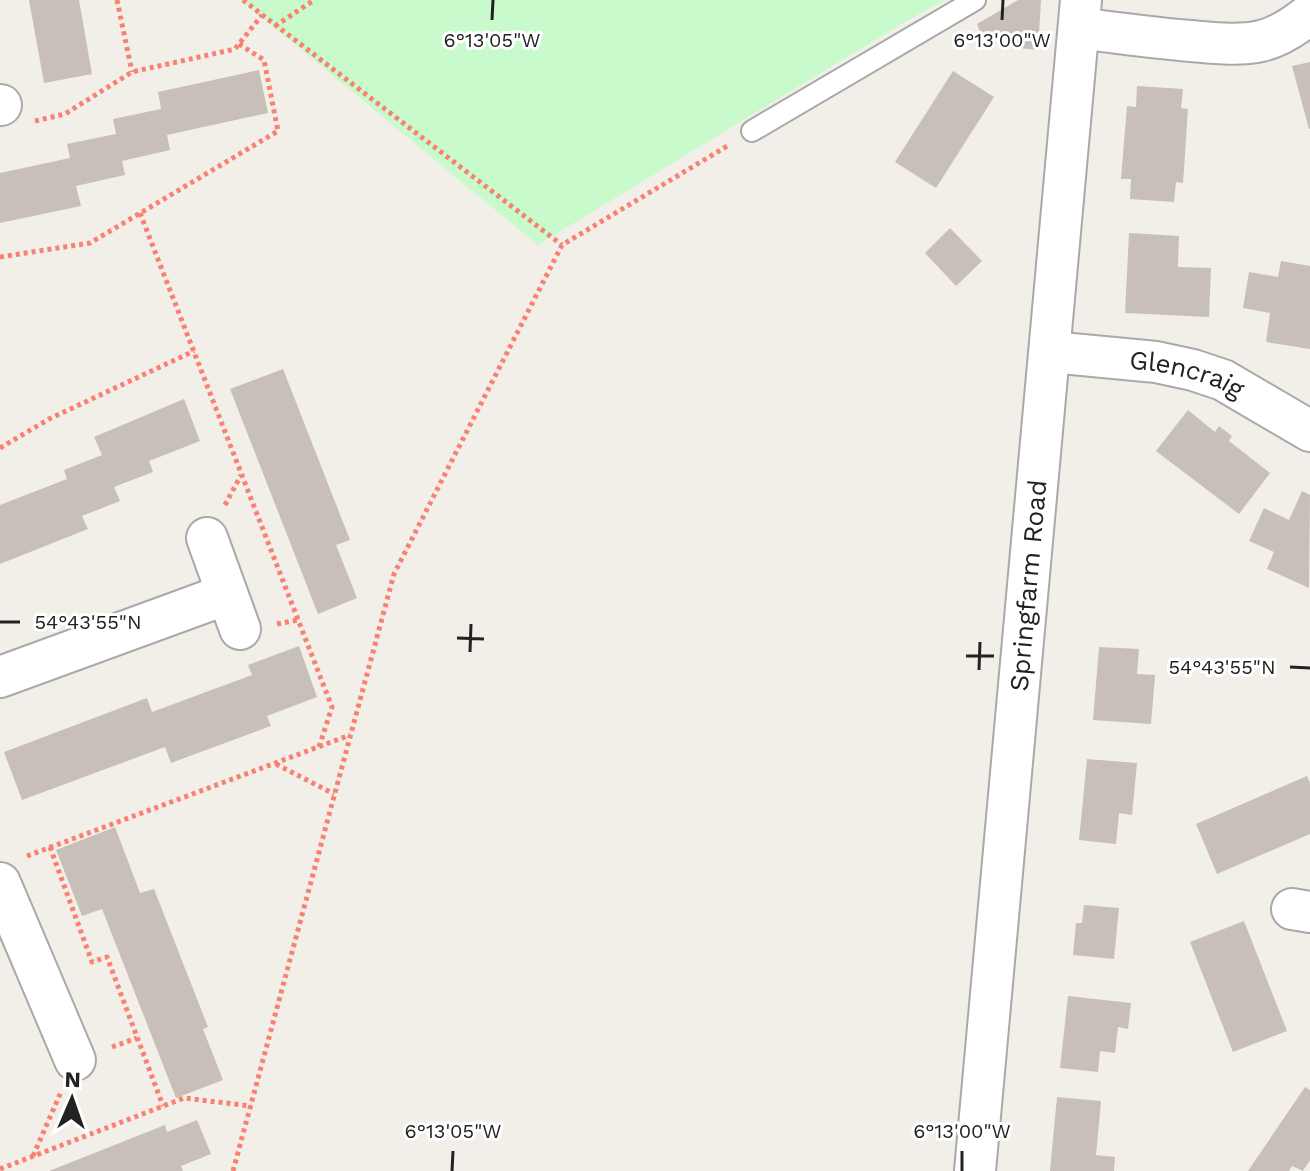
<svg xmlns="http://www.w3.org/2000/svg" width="1310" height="1171" font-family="'Work Sans',sans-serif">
	<rect width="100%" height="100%" fill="#f2efe9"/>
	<path fill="#c8facc" d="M 241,0 L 945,0 L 903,23 L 538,245 Z"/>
	<g fill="#c7bfb8">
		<path d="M 29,0 L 79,0 L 92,74 L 44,83 Z"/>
		<path d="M 1018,0 L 1041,0 L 1038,50 L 1007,47 L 1006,33 L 986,46 L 977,24 Z"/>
		<path d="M 1310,62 L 1310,129 L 1309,129 L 1292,66 Z"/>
		<path d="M 259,70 L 268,113 L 167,135 L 170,150 L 122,161 L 125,175 L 76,186 L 81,206 L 0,223 L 0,173 L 70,158 L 67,144 L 116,134 L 113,119 L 161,109 L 158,92 Z"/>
		<path d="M 953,71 L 994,97 L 936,188 L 895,162 Z"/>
		<path d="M 1137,86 L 1183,89 L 1181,108 L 1188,109 L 1183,183 L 1176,182 L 1174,202 L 1130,199 L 1131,179 L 1121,179 L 1127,106 L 1136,107 Z"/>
		<path d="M 950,228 L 982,261 L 956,286 L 925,253 Z"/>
		<path d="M 1129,233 L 1179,236 L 1178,267 L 1211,268 L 1209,317 L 1125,313 Z"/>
		<path d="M 1281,261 L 1310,266 L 1310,349 L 1266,342 L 1270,313 L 1243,308 L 1249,272 L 1278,277 Z"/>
		<path d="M 283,369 L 350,540 L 336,545 L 357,598 L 318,614 L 230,389 Z"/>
		<path d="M 184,399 L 200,441 L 149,461 L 153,472 L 114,487 L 120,501 L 82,516 L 88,529 L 0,564 L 0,505 L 67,479 L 64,470 L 102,455 L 94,437 Z"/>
		<path d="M 1188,410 L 1215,432 L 1219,426 L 1232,436 L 1229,441 L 1270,473 L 1239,514 L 1156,451 Z"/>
		<path d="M 1302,491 L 1310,495 L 1309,588 L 1267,569 L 1274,552 L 1249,541 L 1264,508 L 1289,520 Z"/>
		<path d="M 299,646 L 317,697 L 267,716 L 271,726 L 171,763 L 165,747 L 22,800 L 4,752 L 147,698 L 152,712 L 252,675 L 248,665 Z"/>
		<path d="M 1099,647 L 1139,649 L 1137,674 L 1155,675 L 1151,724 L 1093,720 Z"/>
		<path d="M 1087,759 L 1137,763 L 1132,815 L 1119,813 L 1116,844 L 1079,840 Z"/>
		<path d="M 1307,776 L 1310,783 L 1310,834 L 1217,874 L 1196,824 Z"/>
		<path d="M 115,827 L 140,893 L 154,889 L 208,1027 L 203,1029 L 223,1080 L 176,1098 L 102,909 L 82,916 L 56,850 Z"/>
		<path d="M 1084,905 L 1119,908 L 1114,959 L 1073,955 L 1076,923 L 1082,923 Z"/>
		<path d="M 1244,921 L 1287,1031 L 1233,1052 L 1190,942 Z"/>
		<path d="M 1068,996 L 1131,1003 L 1128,1029 L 1118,1027 L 1115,1053 L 1100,1051 L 1098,1072 L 1060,1068 Z"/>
		<path d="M 1305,1087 L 1310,1090 L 1310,1160 L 1303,1171 L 1292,1166 L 1289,1171 L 1248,1171 Z"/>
		<path d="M 1057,1097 L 1101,1101 L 1096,1155 L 1115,1157 L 1114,1171 L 1050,1171 Z"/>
		<path d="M 197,1120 L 211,1154 L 181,1166 L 183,1171 L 49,1171 L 165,1125 L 167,1132 Z"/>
	</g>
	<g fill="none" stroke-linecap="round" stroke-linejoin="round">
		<defs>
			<path id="service" d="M 752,131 L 975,0"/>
			<g id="minor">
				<path d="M 1079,28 C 1116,33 1154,38 1191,41 C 1214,43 1239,46 1261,41 C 1279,37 1295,26 1310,14"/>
				<path d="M 0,105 L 1,105"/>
				<path id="s1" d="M 1051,352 L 1156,362 L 1193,370 L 1223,380 L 1310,431"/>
				<path d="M 207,538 L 240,629"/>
				<path d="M 0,677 L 227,594"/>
				<path d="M 0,883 L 75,1060"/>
				<path d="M 1292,909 L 1310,912"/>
				<path id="s2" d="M 975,1171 L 1081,0"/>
			</g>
		</defs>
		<use href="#service" stroke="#a9a9a9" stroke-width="24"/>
		<use href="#minor" stroke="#a9a9a9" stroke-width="44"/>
		<g stroke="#fa8072" stroke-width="5" stroke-dasharray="4 4" stroke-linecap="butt">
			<path d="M 117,0 L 132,72"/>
			<path d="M 243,0 L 562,245"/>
			<path d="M 275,26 L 314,0"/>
			<path d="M 35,121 L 65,114 L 132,72 L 235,49 L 262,15"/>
			<path d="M 140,213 L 332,707 L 319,747"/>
			<path d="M 0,257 L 90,243 L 278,131 L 264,60 L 239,44"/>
			<path d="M 0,448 L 49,419 L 194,351"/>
			<path d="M 225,505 L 241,475"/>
			<path d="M 277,624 L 298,620"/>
			<path d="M 276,764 L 334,794"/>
			<path d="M 50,847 L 92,962 L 107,957 L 163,1106"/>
			<path d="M 27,856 L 350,735"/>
			<path d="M 112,1047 L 137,1038"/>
			<path d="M 33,1156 L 61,1092"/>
			<path d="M 0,1169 L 184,1098 L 251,1106"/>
			<path d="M 233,1171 L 394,574 L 562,245 L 729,145"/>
		</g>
		<use href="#service" stroke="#fff" stroke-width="20"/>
		<use href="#minor" stroke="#fff" stroke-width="40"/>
	</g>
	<path fill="none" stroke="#222" stroke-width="3" d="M 492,20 L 493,0M 1002,20 L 1003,0M 0,622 L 20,622M 457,638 L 484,639M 470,652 L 471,624M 966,656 L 994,656M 1290,667 L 1310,668M 979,670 L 980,642M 452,1171 L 453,1151M 962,1171 L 962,1151"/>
	<g text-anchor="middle" stroke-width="6" stroke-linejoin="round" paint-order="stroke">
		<g font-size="26" fill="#222" stroke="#fff">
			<text dy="9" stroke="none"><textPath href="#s1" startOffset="138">Glencraig</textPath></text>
			<text dy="9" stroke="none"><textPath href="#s2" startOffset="588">Springfarm Road</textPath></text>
		</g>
	</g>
	<g font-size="20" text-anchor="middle" fill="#222" stroke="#fff" stroke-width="6" stroke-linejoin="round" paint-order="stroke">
		<text x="492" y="47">6°13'05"W</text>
		<text x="1002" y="47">6°13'00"W</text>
		<text x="88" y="629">54°43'55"N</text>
		<text x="1222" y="674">54°43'55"N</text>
		<text x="453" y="1138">6°13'05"W</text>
		<text x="962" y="1138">6°13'00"W</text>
	</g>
	<g transform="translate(72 1099) rotate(2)" stroke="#ffffff" stroke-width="6" paint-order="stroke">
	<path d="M0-6L14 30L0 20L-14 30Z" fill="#222222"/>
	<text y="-12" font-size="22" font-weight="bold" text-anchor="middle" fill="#222222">N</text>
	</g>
</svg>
